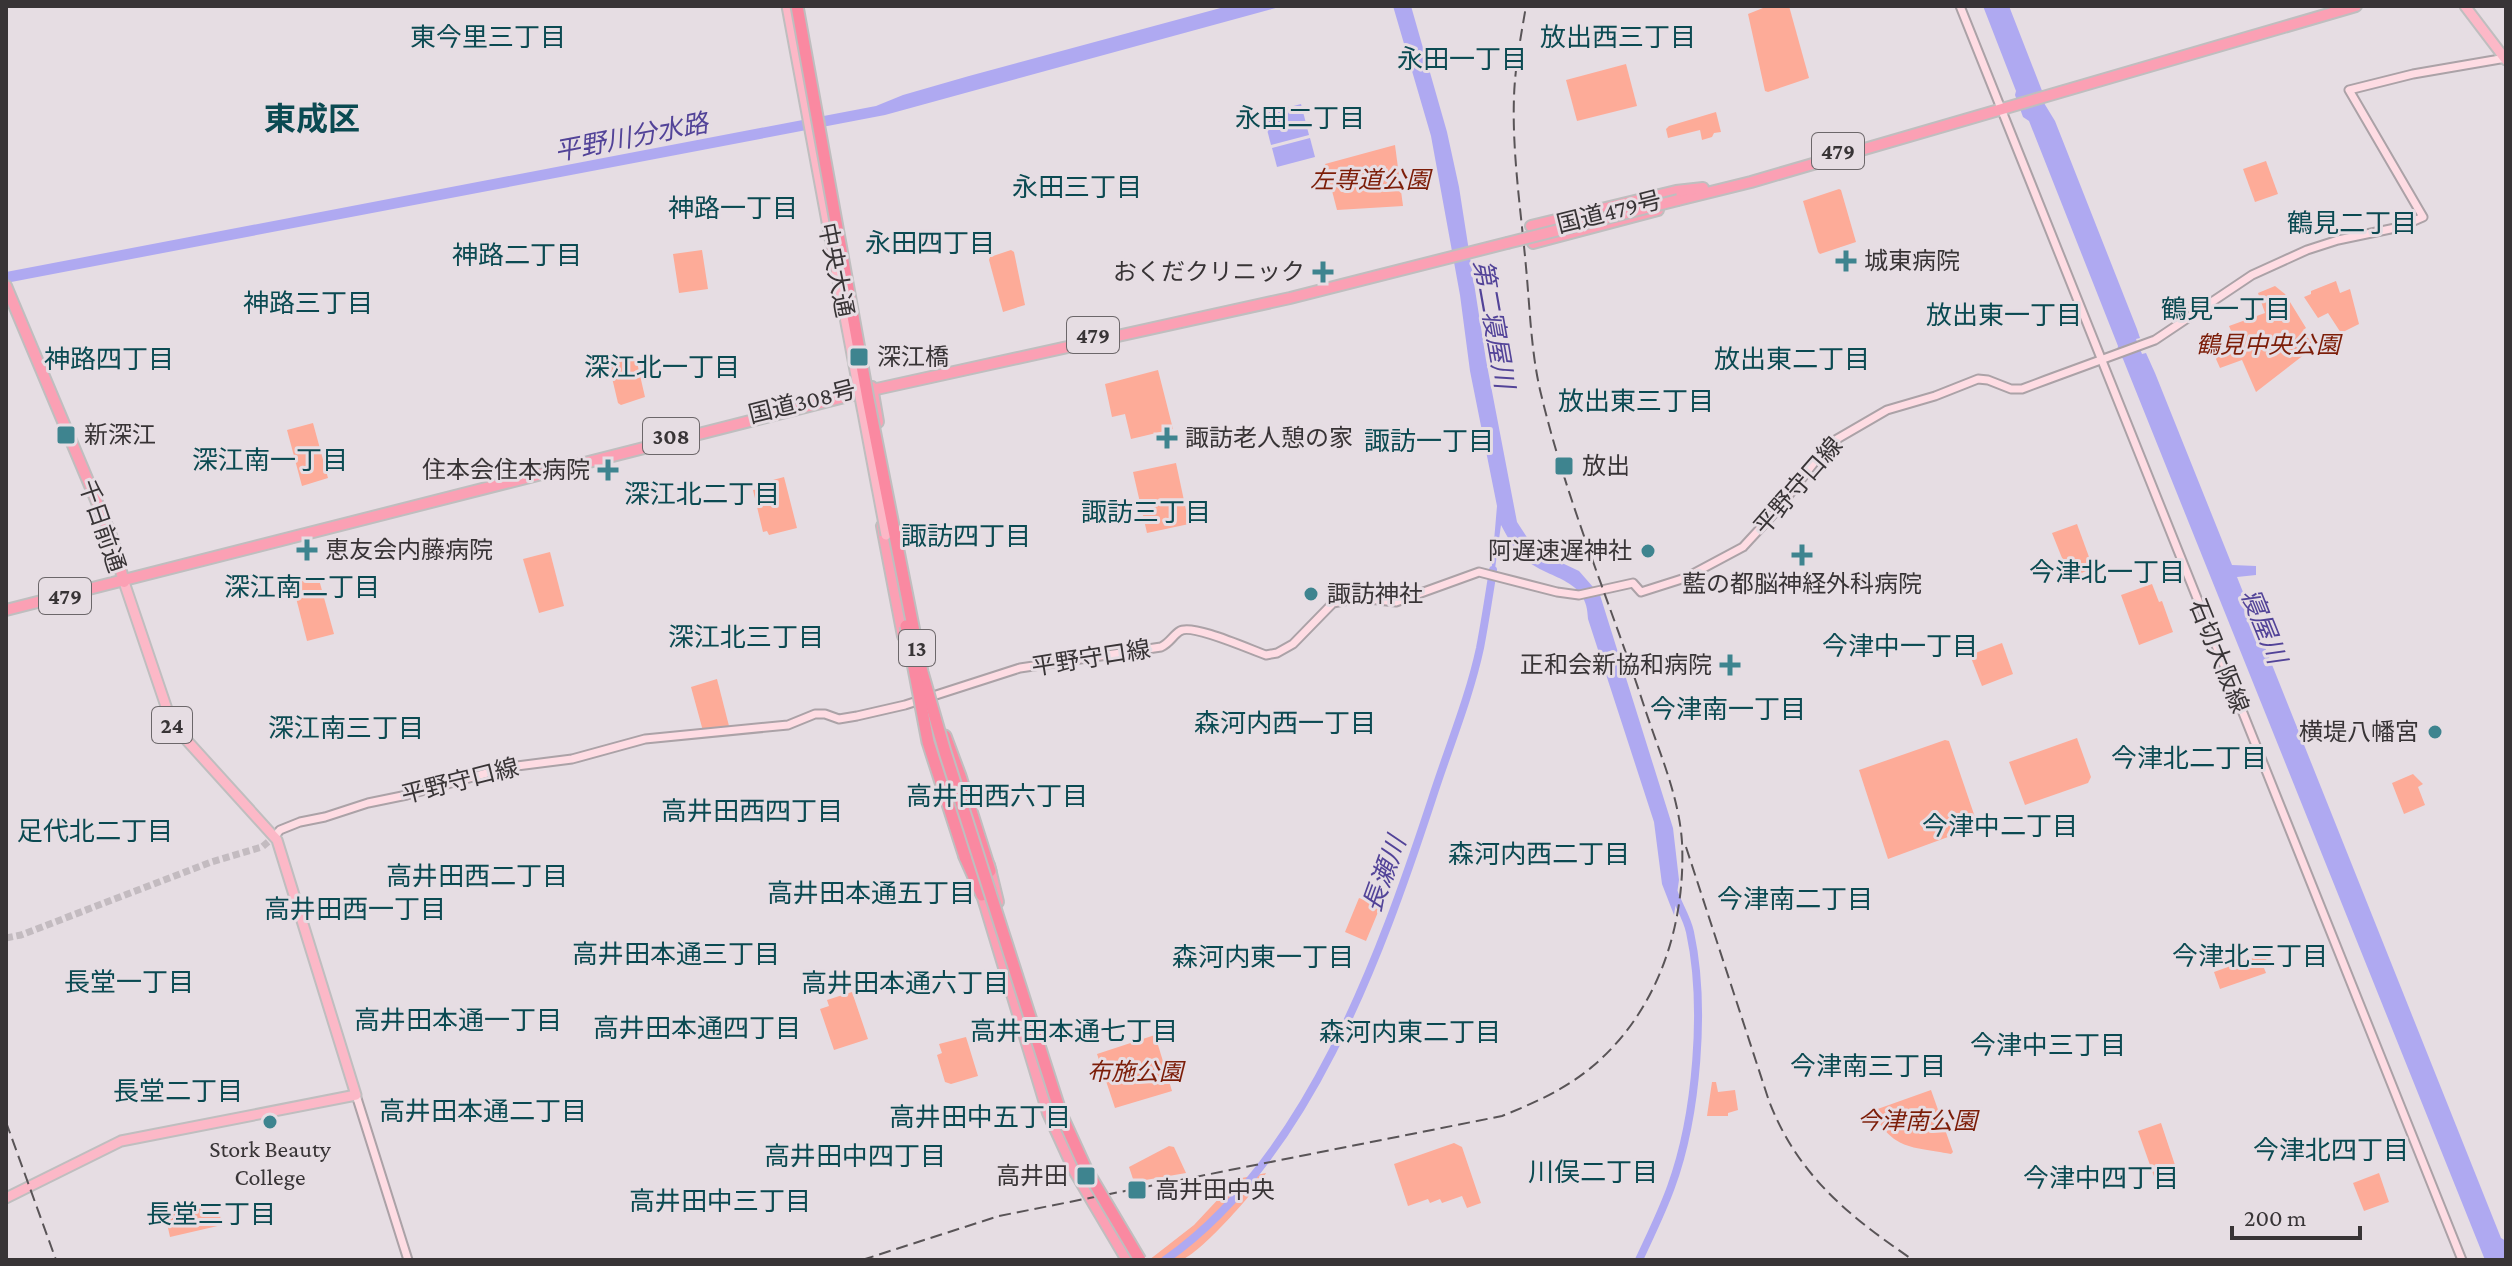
<svg xmlns="http://www.w3.org/2000/svg" width="2512" height="1266" font-family="'Crimson Pro','Noto Sans JP',serif">
	<rect width="100%" height="100%" fill="#e6dde3"/>
	<g fill="#fdab98">
		<path d="M 1768,6 L 1789,6 L 1809,78 L 1768,92 L 1765,91 L 1748,14 Z"/>
		<path d="M 1626,64 L 1637,106 L 1577,121 L 1566,80 Z"/>
		<path d="M 1716,112 L 1721,132 L 1714,133 L 1712,137 L 1702,140 L 1700,130 L 1668,138 L 1666,129 L 1669,126 Z"/>
		<path d="M 1395,145 L 1403,206 L 1337,210 L 1325,164 Z"/>
		<path d="M 2266,161 L 2278,194 L 2255,202 L 2243,169 Z"/>
		<path d="M 1839,189 L 1841,190 L 1856,242 L 1820,254 L 1818,252 L 1803,201 Z"/>
		<path d="M 702,250 L 708,289 L 679,293 L 673,254 Z"/>
		<path d="M 1011,250 L 1014,252 L 1025,305 L 1003,312 L 989,260 L 990,257 Z"/>
		<path d="M 2336,281 L 2340,293 L 2350,289 L 2359,324 L 2341,333 L 2328,313 L 2318,318 L 2304,297 L 2311,294 L 2311,291 Z"/>
		<path d="M 2275,286 L 2285,294 L 2306,328 L 2303,330 L 2314,347 L 2256,392 L 2242,360 L 2220,368 L 2216,359 L 2222,351 L 2237,345 L 2229,326 L 2265,313 L 2258,293 Z"/>
		<path d="M 636,358 L 645,397 L 621,405 L 618,403 L 609,365 Z"/>
		<path d="M 1158,370 L 1173,429 L 1131,439 L 1125,414 L 1112,417 L 1105,384 Z"/>
		<path d="M 313,423 L 328,478 L 302,486 L 287,430 Z"/>
		<path d="M 1176,463 L 1189,524 L 1147,533 L 1133,472 Z"/>
		<path d="M 784,477 L 797,528 L 769,535 L 767,531 L 763,532 L 753,490 L 763,488 L 762,483 Z"/>
		<path d="M 2077,524 L 2093,568 L 2070,578 L 2052,533 Z"/>
		<path d="M 550,552 L 564,606 L 539,613 L 523,559 Z"/>
		<path d="M 318,576 L 334,634 L 307,641 L 292,582 Z"/>
		<path d="M 2152,584 L 2159,602 L 2162,601 L 2173,632 L 2139,645 L 2121,595 Z"/>
		<path d="M 2002,643 L 2013,674 L 1982,686 L 1970,655 Z"/>
		<path d="M 717,679 L 729,726 L 727,729 L 703,731 L 691,687 Z"/>
		<path d="M 2077,738 L 2091,777 L 2088,783 L 2025,805 L 2009,762 Z"/>
		<path d="M 1945,740 L 1949,741 L 1978,826 L 1888,859 L 1859,770 Z"/>
		<path d="M 2413,774 L 2423,784 L 2418,787 L 2425,805 L 2404,814 L 2392,783 Z"/>
		<path d="M 1370,895 L 1383,900 L 1366,941 L 1345,932 L 1359,898 L 1368,901 Z"/>
		<path d="M 2264,954 L 2269,966 L 2264,968 L 2266,973 L 2220,989 L 2214,972 Z"/>
		<path d="M 852,992 L 868,1039 L 834,1050 L 820,1009 L 829,1006 L 827,1000 Z"/>
		<path d="M 1155,1035 L 1172,1091 L 1115,1108 L 1097,1054 Z"/>
		<path d="M 966,1037 L 978,1076 L 951,1084 L 945,1082 L 937,1055 L 942,1053 L 939,1044 Z"/>
		<path d="M 1712,1082 L 1716,1082 L 1718,1092 L 1735,1090 L 1738,1110 L 1728,1113 L 1728,1116 L 1707,1116 Z"/>
		<path d="M 1931,1090 L 1953,1152 L 1951,1154 C 1910,1146 1894,1151 1872,1111 Z"/>
		<path d="M 2161,1123 L 2178,1174 L 2156,1182 L 2138,1131 Z"/>
		<path d="M 1454,1143 L 1462,1147 L 1481,1203 L 1467,1208 L 1462,1196 L 1442,1203 L 1440,1199 L 1430,1203 L 1428,1199 L 1408,1206 L 1394,1164 Z"/>
		<path d="M 1169,1146 L 1174,1147 L 1186,1173 L 1134,1182 L 1129,1167 Z"/>
		<path d="M 1266,1173 C 1257,1190 1199,1255 1181,1260 C 1173,1263 1158,1260 1149,1260 L 1194,1225 L 1237,1179 Z"/>
		<path d="M 2379,1173 L 2389,1202 L 2364,1211 L 2353,1183 Z"/>
		<path d="M 217,1202 L 222,1225 L 170,1237 L 165,1214 Z"/>
	</g>
	<g fill="#afa9f1">
		<path d="M 1228,6 L 1283,6 L 885,115 L 6,283 L 6,272 L 876,106 L 903,95 L 969,76 Z"/>
		<path d="M 1393,6 L 1411,6 L 1447,132 L 1459,187 L 1486,360 L 1517,522 L 1532,545 L 1545,555 L 1579,571 L 1600,595 L 1673,828 L 1679,880 L 1674,915 L 1662,884 L 1654,822 L 1588,619 C 1588,579 1552,580 1527,561 C 1515,552 1508,538 1501,525 L 1494,576 L 1491,576 L 1497,506 L 1470,371 L 1460,295 L 1431,136 Z"/>
		<path d="M 1983,6 L 2009,6 L 2046,101 L 2044,103 L 2055,121 L 2137,329 L 2140,338 L 2136,339 L 2142,354 L 2146,353 L 2155,373 L 2232,565 L 2256,566 L 2256,575 L 2237,577 L 2501,1238 L 2506,1241 L 2506,1260 L 2485,1260 L 2123,359 L 2117,351 L 2118,346 L 2029,121 L 2023,117 L 2015,95 L 2016,91 Z"/>
		<path d="M 1301,104 L 1309,135 L 1271,145 L 1263,114 Z"/>
		<path d="M 1310,138 L 1315,157 L 1277,167 L 1272,148 Z"/>
	</g>
	<g fill="none" stroke-linecap="round" stroke-linejoin="round">
		<g stroke="#afa9f1" stroke-width="8">
			<path d="M 1165,1260 C 1307,1161 1380,957 1432,799 C 1448,749 1469,699 1480,648 C 1485,622 1489,596 1493,570"/>
			<path d="M 1639,1260 C 1650,1236 1662,1212 1671,1187 C 1697,1116 1706,1006 1690,932 C 1687,918 1679,906 1674,893"/>
		</g>
		<path stroke="#c3bbc0" stroke-width="7" stroke-dasharray="7 3.5" stroke-linecap="butt" d="M 6,938 L 21,935 L 211,862 L 262,847 L 275,836"/>
		<defs>
			<g id="secondary">
				<path d="M 1960,6 L 2462,1260"/>
				<path d="M 275,836 L 280,830 L 300,822 L 325,817 L 368,803 L 407,795 L 509,767 L 572,759 L 645,739 L 788,725 L 815,714 L 825,714 L 839,719 L 857,716 L 905,705 L 1020,668 L 1161,647 C 1170,643 1173,635 1180,631 C 1192,623 1251,650 1266,655 L 1277,653 L 1293,644 L 1333,603 L 1359,598 L 1396,602 L 1479,572 L 1557,592 L 1579,595 L 1633,583 L 1641,592 L 1685,578 L 1743,547 L 1778,509 L 1820,455 L 1837,439 L 1887,410 L 1935,396 L 1978,379 L 1988,380 L 2011,389 L 2022,389 L 2046,380 L 2155,340 L 2252,275 L 2307,250 L 2338,240 L 2400,227 L 2423,217 L 2349,90 L 2413,74 L 2506,58"/>
				<path d="M 356,1095 L 408,1260"/>
			</g>
			<g id="primary">
				<path d="M 787,6 L 828,227"/>
				<path d="M 2465,6 L 2506,60"/>
				<path d="M 6,1198 L 121,1141 L 356,1095 L 277,840 L 172,724 L 124,582"/>
			</g>
			<g id="trunk">
				<path d="M 1678,200 L 1751,182 L 2356,6"/>
				<path d="M 1531,226 L 1676,191 L 1703,188"/>
				<path d="M 1533,243 L 1658,210"/>
				<path d="M 6,286 L 112,538 L 124,582"/>
				<path d="M 872,387 L 878,422"/>
				<path d="M 882,526 L 903,636"/>
				<path d="M 6,610 L 872,390 L 1290,298 L 1507,243"/>
				<path d="M 989,865 L 998,902"/>
				<path d="M 980,888 L 1048,1113 L 1075,1172 L 1127,1260"/>
			</g>
			<g id="motorway">
				<path d="M 945,736 L 960,776 L 990,871"/>
				<path d="M 965,857 L 982,895"/>
			</g>
		</defs>
		<use href="#secondary" stroke="#aba2a7" stroke-width="11"/>
		<use href="#primary" stroke="#bfbebf" stroke-width="13"/>
		<use href="#trunk" stroke="#bfbebf" stroke-width="14"/>
		<use href="#motorway" stroke="#bfbebf" stroke-width="15"/>
		<use href="#secondary" stroke="#fedce3" stroke-width="7"/>
		<use href="#primary" stroke="#fcb8c7" stroke-width="9"/>
		<use href="#trunk" stroke="#fba0b4" stroke-width="10"/>
		<use href="#motorway" stroke="#fa89a1" stroke-width="11"/>
		<g stroke="#595457" stroke-width="2" stroke-dasharray="12 6" stroke-linecap="butt">
			<path d="M 1686,847 L 1769,1101 C 1798,1176 1849,1216 1913,1260"/>
			<path d="M 6,1122 L 56,1260"/>
			<path d="M 862,1260 L 999,1216 L 1502,1116 C 1534,1103 1566,1089 1593,1066 C 1658,1011 1686,925 1682,842 C 1679,797 1660,754 1646,712 C 1612,607 1567,503 1541,394 C 1531,353 1530,309 1526,267 C 1521,211 1512,153 1514,97 C 1515,66 1521,36 1526,6"/>
		</g>
		<defs>
			<path id="primary-bridge" d="M 828,227 L 886,535"/>
			<path id="trunk-bridge" d="M 1507,243 L 1678,200"/>
			<g id="motorway-bridge">
				<path d="M 797,6 L 868,399 L 922,672 L 945,752 L 1061,1114 L 1086,1169 L 1140,1260"/>
				<path d="M 906,626 L 928,742 L 965,857"/>
			</g>
		</defs>
		<use href="#primary-bridge" stroke="#bfbebf" stroke-width="13" stroke-linecap="butt"/>
		<use href="#trunk-bridge" stroke="#bfbebf" stroke-width="14" stroke-linecap="butt"/>
		<use href="#motorway-bridge" stroke="#bfbebf" stroke-width="15" stroke-linecap="butt"/>
		<use href="#primary-bridge" stroke="#fcb8c7" stroke-width="9"/>
		<use href="#trunk-bridge" stroke="#fba0b4" stroke-width="10"/>
		<use href="#motorway-bridge" stroke="#fa89a1" stroke-width="11"/>
	</g>
	<g fill="#3e848f" stroke="#e6dde3" stroke-width="3">
		<path d="M1842 249h8v8h8v8h-8v8h-8v-8h-8v-8h8z"/>
		<path d="M1319 260h8v8h8v8h-8v8h-8v-8h-8v-8h8z"/>
		<rect x="849" y="347" width="20" height="20" rx="4"/>
		<rect x="56" y="425" width="20" height="20" rx="4"/>
		<path d="M1163 426h8v8h8v8h-8v8h-8v-8h-8v-8h8z"/>
		<rect x="1554" y="456" width="20" height="20" rx="4"/>
		<path d="M604 458h8v8h8v8h-8v8h-8v-8h-8v-8h8z"/>
		<path d="M303 538h8v8h8v8h-8v8h-8v-8h-8v-8h8z"/>
		<circle cx="1648" cy="551" r="8"/>
		<path d="M1798 543h8v8h8v8h-8v8h-8v-8h-8v-8h8z"/>
		<circle cx="1311" cy="594" r="8"/>
		<path d="M1726 653h8v8h8v8h-8v8h-8v-8h-8v-8h8z"/>
		<circle cx="2435" cy="732" r="8"/>
		<circle cx="270" cy="1122" r="8"/>
		<rect x="1076" y="1166" width="20" height="20" rx="4"/>
		<rect x="1127" y="1180" width="20" height="20" rx="4"/>
	</g>
	<g text-anchor="middle" stroke-width="6" stroke-linejoin="round" paint-order="stroke">
		<g fill="#e6dde3" stroke="#6c676a" stroke-width="2">
			<rect x="1812" y="133" width="52" height="36" rx="6"/>
			<rect x="1067" y="317" width="52" height="36" rx="6"/>
			<rect x="643" y="418" width="56" height="36" rx="6"/>
			<rect x="39" y="578" width="52" height="36" rx="6"/>
			<rect x="899" y="630" width="36" height="36" rx="6"/>
			<rect x="152" y="707" width="40" height="36" rx="6"/>
		</g>
		<g font-size="22" font-weight="bold" fill="#383436">
			<text x="1838" y="159">479</text>
			<text x="1093" y="343">479</text>
			<text x="671" y="444">308</text>
			<text x="65" y="604">479</text>
			<text x="917" y="656">13</text>
			<text x="172" y="733">24</text>
		</g>
		<g font-size="24" font-style="italic" fill="#7c1d08" stroke="#e6dde3">
			<text x="1370" y="188">左専道公園</text>
			<text x="2268" y="353">鶴見中央公園</text>
			<text x="1135" y="1080">布施公園</text>
			<text x="1917" y="1129">今津南公園</text>
		</g>
		<g font-size="24" fill="#383436" stroke="#e6dde3">
			<text transform="translate(1609 212) rotate(-14)" y="8">国道479号</text>
			<text transform="translate(836 270) rotate(79)" y="8">中央大通</text>
			<text transform="translate(802 402) rotate(-14)" y="8">国道308号</text>
			<text transform="translate(1798 486) rotate(-49)" y="8">平野守口線</text>
			<text transform="translate(102 526) rotate(71)" y="8">千日前通</text>
			<text transform="translate(2219 656) rotate(68)" y="8">石切大阪線</text>
			<text transform="translate(1091 658) rotate(-9)" y="8">平野守口線</text>
			<text transform="translate(460 781) rotate(-14)" y="8">平野守口線</text>
		</g>
		<g font-size="24" fill="#383436" stroke="#e6dde3" text-anchor="start">
			<text x="1864" y="269">城東病院</text>
			<text x="1305" y="280" text-anchor="end">おくだクリニック</text>
			<text x="877" y="365">深江橋</text>
			<text x="84" y="443">新深江</text>
			<text x="1185" y="446">諏訪老人憩の家</text>
			<text x="1582" y="474">放出</text>
			<text x="590" y="478" text-anchor="end">住本会住本病院</text>
			<text x="325" y="558">恵友会内藤病院</text>
			<text x="1632" y="559" text-anchor="end">阿遅速遅神社</text>
			<text x="1802" y="592" text-anchor="middle">藍の都脳神経外科病院</text>
			<text x="1327" y="602">諏訪神社</text>
			<text x="1712" y="673" text-anchor="end">正和会新協和病院</text>
			<text x="2419" y="740" text-anchor="end">横堤八幡宮</text>
			<text x="270" y="1157" text-anchor="middle">Stork Beauty<tspan x="270" dy="28">College</tspan></text>
			<text x="1068" y="1184" text-anchor="end">高井田</text>
			<text x="1155" y="1198">高井田中央</text>
		</g>
		<g font-size="26" fill="#0b4a52" stroke="#e6dde3">
			<text x="488" y="46">東今里三丁目</text>
			<text x="1618" y="46">放出西三丁目</text>
			<text x="1462" y="68">永田一丁目</text>
			<text x="1300" y="127">永田二丁目</text>
			<text x="1077" y="196">永田三丁目</text>
			<text x="733" y="217">神路一丁目</text>
			<text x="2352" y="232">鶴見二丁目</text>
			<text x="930" y="252">永田四丁目</text>
			<text x="517" y="264">神路二丁目</text>
			<text x="308" y="312">神路三丁目</text>
			<text x="2226" y="318">鶴見一丁目</text>
			<text x="2004" y="324">放出東一丁目</text>
			<text x="109" y="368">神路四丁目</text>
			<text x="1792" y="368">放出東二丁目</text>
			<text x="662" y="376">深江北一丁目</text>
			<text x="1636" y="410">放出東三丁目</text>
			<text x="1429" y="450">諏訪一丁目</text>
			<text x="270" y="469">深江南一丁目</text>
			<text x="702" y="503">深江北二丁目</text>
			<text x="1146" y="521">諏訪三丁目</text>
			<text x="966" y="545">諏訪四丁目</text>
			<text x="2107" y="581">今津北一丁目</text>
			<text x="302" y="596">深江南二丁目</text>
			<text x="746" y="646">深江北三丁目</text>
			<text x="1900" y="655">今津中一丁目</text>
			<text x="1728" y="718">今津南一丁目</text>
			<text x="1285" y="732">森河内西一丁目</text>
			<text x="346" y="737">深江南三丁目</text>
			<text x="2189" y="767">今津北二丁目</text>
			<text x="997" y="805">高井田西六丁目</text>
			<text x="752" y="820">高井田西四丁目</text>
			<text x="2000" y="835">今津中二丁目</text>
			<text x="95" y="840">足代北二丁目</text>
			<text x="1539" y="863">森河内西二丁目</text>
			<text x="477" y="885">高井田西二丁目</text>
			<text x="871" y="902">高井田本通五丁目</text>
			<text x="1795" y="908">今津南二丁目</text>
			<text x="355" y="918">高井田西一丁目</text>
			<text x="676" y="963">高井田本通三丁目</text>
			<text x="2250" y="965">今津北三丁目</text>
			<text x="1263" y="966">森河内東一丁目</text>
			<text x="129" y="991">長堂一丁目</text>
			<text x="905" y="992">高井田本通六丁目</text>
			<text x="458" y="1029">高井田本通一丁目</text>
			<text x="697" y="1037">高井田本通四丁目</text>
			<text x="1074" y="1040">高井田本通七丁目</text>
			<text x="1410" y="1041">森河内東二丁目</text>
			<text x="2048" y="1054">今津中三丁目</text>
			<text x="1868" y="1075">今津南三丁目</text>
			<text x="178" y="1100">長堂二丁目</text>
			<text x="483" y="1120">高井田本通二丁目</text>
			<text x="980" y="1126">高井田中五丁目</text>
			<text x="2331" y="1159">今津北四丁目</text>
			<text x="855" y="1165">高井田中四丁目</text>
			<text x="1593" y="1181">川俣二丁目</text>
			<text x="2101" y="1187">今津中四丁目</text>
			<text x="720" y="1210">高井田中三丁目</text>
			<text x="211" y="1223">長堂三丁目</text>
		</g>
		<g font-size="26" font-style="italic" fill="#524398" stroke="#e6dde3">
			<text transform="translate(631 137) rotate(-11)" y="9">平野川分水路</text>
			<text transform="translate(1494 324) rotate(80)" y="9">第二寝屋川</text>
			<text transform="translate(2264 626) rotate(68)" y="9">寝屋川</text>
			<text transform="translate(1384 874) rotate(-70)" y="9">長瀬川</text>
		</g>
		<g font-size="32" font-weight="bold" fill="#0b4a52" stroke="#e6dde3">
			<text x="312" y="130">東成区</text>
		</g>
	</g>
	<rect width="2512" height="1266" fill="none" stroke="#383436" stroke-width="16"/>
	<path d="M2232 1226v12h128v-12" fill="none" stroke="#383436" stroke-width="4"/>
	<text x="2244" y="1226" font-size="24" fill="#383436" stroke="#e6dde3" stroke-width="6" paint-order="stroke">200 m</text>
</svg>
